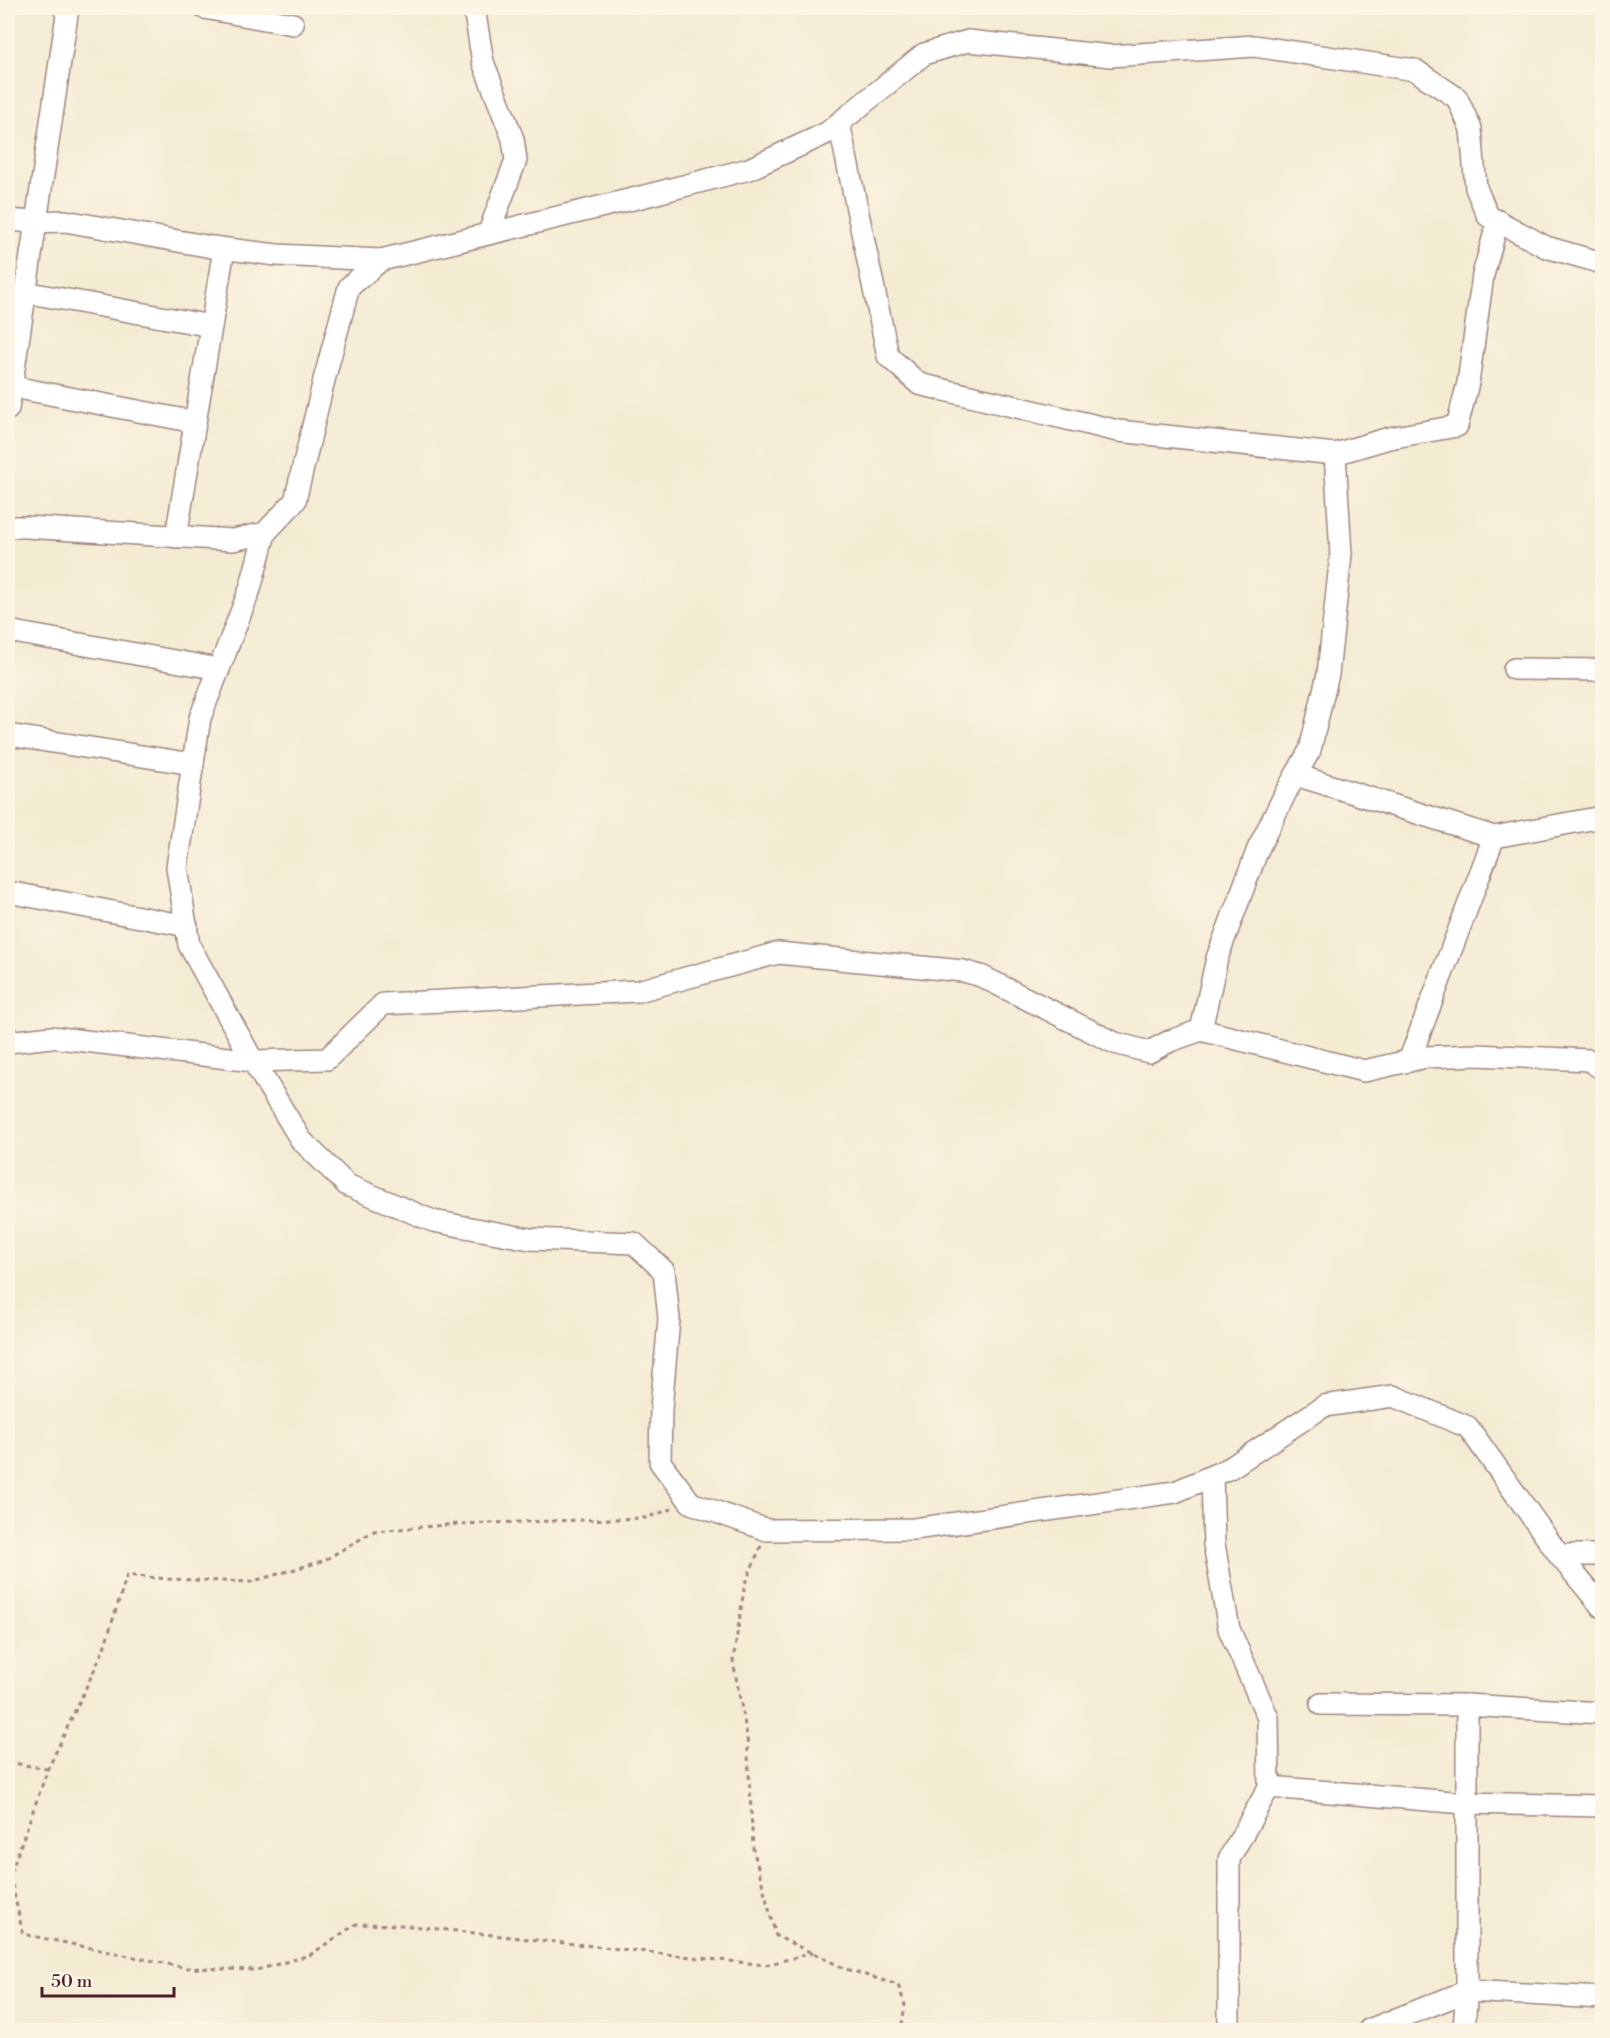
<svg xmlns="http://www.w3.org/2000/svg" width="1610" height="2038" font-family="'Libre Bodoni',serif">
	<rect width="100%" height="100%" fill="#fcf5e5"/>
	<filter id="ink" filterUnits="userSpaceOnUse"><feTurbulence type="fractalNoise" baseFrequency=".0167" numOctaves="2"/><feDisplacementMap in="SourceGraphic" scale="12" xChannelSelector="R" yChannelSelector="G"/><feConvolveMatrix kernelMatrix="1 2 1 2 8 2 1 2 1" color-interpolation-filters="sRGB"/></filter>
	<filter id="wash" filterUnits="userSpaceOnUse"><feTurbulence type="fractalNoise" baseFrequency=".008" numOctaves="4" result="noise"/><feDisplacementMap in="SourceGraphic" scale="24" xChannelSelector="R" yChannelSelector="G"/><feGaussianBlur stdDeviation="1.35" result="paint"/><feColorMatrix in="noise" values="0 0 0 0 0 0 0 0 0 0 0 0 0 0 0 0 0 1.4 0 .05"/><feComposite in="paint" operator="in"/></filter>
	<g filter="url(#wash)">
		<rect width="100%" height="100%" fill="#f4ebd3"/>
	</g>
	<g filter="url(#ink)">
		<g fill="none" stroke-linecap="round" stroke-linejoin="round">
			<defs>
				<g id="minor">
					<path d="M 204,8 L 293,24"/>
					<path d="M 474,8 L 483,62 L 513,139 L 516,160 L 489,232"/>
					<path d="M 839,123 L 888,356 L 919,384 L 1118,431 L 1335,454 L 1389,438 L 1457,426 L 1468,383 L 1483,275 L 1498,221"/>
					<path d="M 8,220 L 34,222 L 65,221 L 212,247 L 277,255 L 381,260"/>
					<path d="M 24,292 L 211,326"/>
					<path d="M 8,386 L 195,422"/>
					<path d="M 8,409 L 67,15 L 64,8"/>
					<path d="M 8,527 L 26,527 L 233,540 L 265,533 L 295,501 L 324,380 L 349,287 L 381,260 L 641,197 L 749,169 L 827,133 L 924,54 L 968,41 L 1111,56 L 1254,46 L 1415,70 L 1457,98 L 1471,129 L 1476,188 L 1488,216 L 1546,247 L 1602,263"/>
					<path d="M 265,533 L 250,589 L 200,718 L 177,867 L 189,945 L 253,1061 L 301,1140 L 347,1185 L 433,1221 L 530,1239 L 634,1243 L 664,1271 L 669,1319 L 661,1409 L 660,1462 L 691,1503 L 767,1530 L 914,1529 L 1175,1492 L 1230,1468 L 1324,1406 L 1393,1396 L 1468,1427 L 1559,1555 L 1602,1555"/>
					<path d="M 176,537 L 224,249"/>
					<path d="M 8,631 L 219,669"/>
					<path d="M 1514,669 L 1602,670"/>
					<path d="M 8,735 L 193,764"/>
					<path d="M 1296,775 L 1494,837 L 1602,817"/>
					<path d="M 8,892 L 187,926"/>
					<path d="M 1201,1030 L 1217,958 L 1258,849 L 1286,792 L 1310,750 L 1328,674 L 1341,554 L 1335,454"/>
					<path d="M 8,1042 L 51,1037 L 253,1061 L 327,1059 L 383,1004 L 638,991 L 778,953 L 963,971 L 981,976 L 1115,1043 L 1149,1052 L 1170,1041 L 1201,1030 L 1364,1071 L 1426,1057 L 1476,1055 L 1589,1060 L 1602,1069"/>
					<path d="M 1409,1061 L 1494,837"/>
					<path d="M 1212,1476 L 1214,1544 L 1229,1629 L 1268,1718 L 1269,1787"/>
					<path d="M 1559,1555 L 1602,1607"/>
					<path d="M 1321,1704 L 1467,1705 L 1602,1713"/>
					<path d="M 1229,2030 L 1229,1859 L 1269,1787 L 1465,1803 L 1602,1806"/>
					<path d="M 1369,2030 L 1467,1991 L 1602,1998"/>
					<path d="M 1464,2030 L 1467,1985 L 1467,1705"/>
				</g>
			</defs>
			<use href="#minor" stroke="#9f857f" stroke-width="24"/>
			<g stroke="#9f857f" stroke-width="3" stroke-dasharray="4.5 4.5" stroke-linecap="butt">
				<path d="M 672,1509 L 645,1518 L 458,1524 L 374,1531 L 323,1561 L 250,1582 L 168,1579 L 127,1575 L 103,1651 L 48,1769 L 10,1875 L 23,1934 L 187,1968 L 257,1970 L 310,1955 L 356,1924 L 402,1925 L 765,1965 L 813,1953"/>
				<path d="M 761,1546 L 745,1583 L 733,1661 L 747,1736 L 753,1848 L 776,1936 L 846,1969 L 898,1985 L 905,2005 L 901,2030"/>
				<path d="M 8,1762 L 47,1769"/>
			</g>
			<use href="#minor" stroke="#fff" stroke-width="21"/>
		</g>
	</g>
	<rect width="1610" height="2038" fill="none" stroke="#fcf5e5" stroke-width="30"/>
	<path d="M42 1987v9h132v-9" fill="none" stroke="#4a1f2b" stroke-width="3"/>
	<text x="51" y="1987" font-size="18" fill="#4a1f2b" stroke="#fcf5e5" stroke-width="4.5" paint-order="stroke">50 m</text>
</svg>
